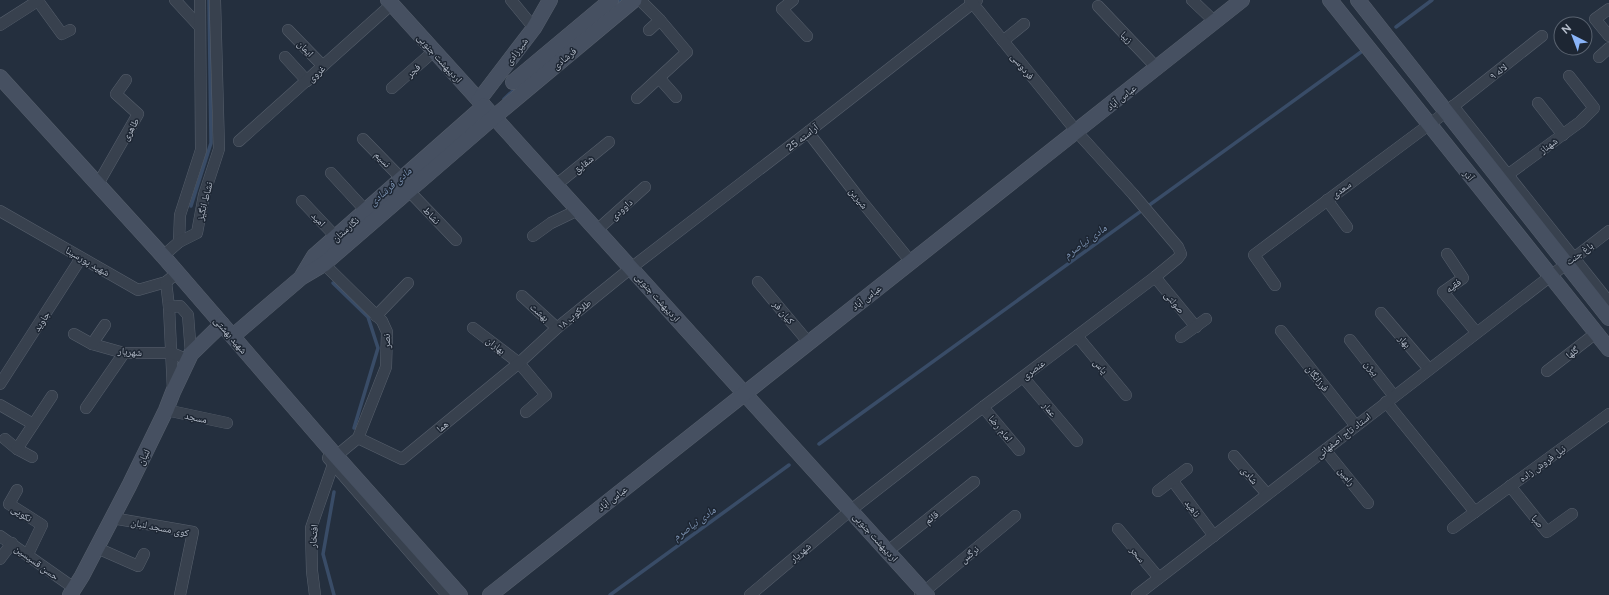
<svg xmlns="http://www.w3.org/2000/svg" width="1609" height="595" font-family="Figtree,'Noto Naskh Arabic',sans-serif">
	<rect width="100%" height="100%" fill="#242f3e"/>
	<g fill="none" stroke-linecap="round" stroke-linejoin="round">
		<g stroke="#394c67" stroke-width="3.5">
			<path d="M 614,5 L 620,0"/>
			<path d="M 1396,27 L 1432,0"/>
			<path d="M 504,99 L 518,86"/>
			<path d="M 191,206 L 211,143 L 209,0"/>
			<path d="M 333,283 L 368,317 L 378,348 L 354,428"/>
			<path d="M 819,444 L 1361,52"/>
			<path d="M 334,492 L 323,554 L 334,595"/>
			<path d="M 610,595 L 789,465"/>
		</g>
		<defs>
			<g id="street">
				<path d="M 175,0 L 199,26"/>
				<path d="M 511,0 L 534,28"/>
				<path d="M 793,0 L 782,9 L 807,36"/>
				<path d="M 1192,0 L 1215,22"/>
				<path d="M 38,1 L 62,34 L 70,30"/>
				<path d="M 1098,6 L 1157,68"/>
				<path d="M 1609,9 L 1595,19 L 1609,36"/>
				<path d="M 0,25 L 39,0"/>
				<path d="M 288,30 L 323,66"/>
				<path d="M 649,30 L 660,20"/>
				<path d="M 1003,41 L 1024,24"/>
				<path d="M 285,57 L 307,81"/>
				<path d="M 1599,57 L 1609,48"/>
				<path d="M 660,79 L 676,97"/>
				<path d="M 392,88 L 434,51"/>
				<path d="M 637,98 L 687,52 L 660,20 L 640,0"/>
				<path d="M 1538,103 L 1563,135"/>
				<path d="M 1453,106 L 1609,302"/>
				<path d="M 808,132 L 859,198 L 911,262"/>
				<path d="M 363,139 L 402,179"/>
				<path d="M 239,141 L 392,4"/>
				<path d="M 331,173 L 366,211"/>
				<path d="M 1502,179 L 1580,122 L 1594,108 L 1569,76"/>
				<path d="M 98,184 L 138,114 L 116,94 L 126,80"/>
				<path d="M 556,185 L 609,142"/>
				<path d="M 409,191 L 456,240"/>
				<path d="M 1327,200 L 1347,227"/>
				<path d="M 302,201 L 336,237"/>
				<path d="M 0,211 L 138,290 L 166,282 L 177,273"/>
				<path d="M 597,230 L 645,187"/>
				<path d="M 533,236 L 551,223 L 578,210"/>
				<path d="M 179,242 L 180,215 L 201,150 L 200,0"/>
				<path d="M 1447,254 L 1463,278 L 1443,292 L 1476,332"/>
				<path d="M 163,256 L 179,242 L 197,233 L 204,195 L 219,149 L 215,0"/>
				<path d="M 1155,277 L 1196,327"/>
				<path d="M 166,282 L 169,307 L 173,391"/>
				<path d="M 758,282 L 809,343"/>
				<path d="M 1275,285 L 1254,255 L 1446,112 L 1542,36"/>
				<path d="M 522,296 L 557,328"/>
				<path d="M 169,307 L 180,306 L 188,315 L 191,354"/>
				<path d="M 1381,313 L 1429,369"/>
				<path d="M 376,316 L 408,283"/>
				<path d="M 473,328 L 519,363 L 546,395 L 526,412"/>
				<path d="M 1281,331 L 1356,426"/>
				<path d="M 74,334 L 92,344 L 124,353 L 172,353 L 188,360"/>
				<path d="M 1077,336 L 1126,395"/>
				<path d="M 1181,337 L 1206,319"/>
				<path d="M 1350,340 L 1394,396"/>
				<path d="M 92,344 L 105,325"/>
				<path d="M 1547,371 L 1596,333"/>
				<path d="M 1023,377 L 1077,441"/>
				<path d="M 0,384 L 81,258"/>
				<path d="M 1386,402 L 1475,512"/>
				<path d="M 0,405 L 33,424"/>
				<path d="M 983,407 L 1019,450"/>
				<path d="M 86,408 L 124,353"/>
				<path d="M 166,410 L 227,423"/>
				<path d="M 358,438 L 402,459 L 519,363 L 557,328 L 631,268 L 808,132 L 977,0"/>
				<path d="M 5,439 L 17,449 L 32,457"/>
				<path d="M 17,449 L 52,396"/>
				<path d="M 1325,450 L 1368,503"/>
				<path d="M 1234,456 L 1267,494"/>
				<path d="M 328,458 L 447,595"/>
				<path d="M 1172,480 L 1214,536"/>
				<path d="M 1510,486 L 1547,532 L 1572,514"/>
				<path d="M 17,490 L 9,504 L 42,525 L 28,554"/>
				<path d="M 1158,491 L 1187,469"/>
				<path d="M 112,518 L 193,532 L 180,595"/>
				<path d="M 1453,528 L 1609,414"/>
				<path d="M 1118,529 L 1159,578"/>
				<path d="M 0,536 L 74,588"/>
				<path d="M 97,548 L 138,566 L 144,554"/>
				<path d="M 888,551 L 974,482"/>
				<path d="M 0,559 L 12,543"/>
				<path d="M 315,595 L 312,571 L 311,528 L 336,456 L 358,438 L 386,367 L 387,332 L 382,321 L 324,264"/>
				<path d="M 750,595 L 851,510 L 983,407 L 1155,277 L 1178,258 L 1181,254 L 1178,247 L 1133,194 L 1077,132 L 970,0"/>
				<path d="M 920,595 L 1015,516"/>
				<path d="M 1137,595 L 1609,231"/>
			</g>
			<g id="secondary">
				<path d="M 388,0 L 927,595"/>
				<path d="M 1330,0 L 1609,349"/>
				<path d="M 1358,0 L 1609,318"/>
				<path d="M 0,77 L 163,256 L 336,456 L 460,595"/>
				<path d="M 513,82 L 611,0"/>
				<path d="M 479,100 L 534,28 L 550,0"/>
				<path d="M 302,276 L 314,256 L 484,106"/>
				<path d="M 233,336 L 302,277 L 324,264 L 494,117 L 634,0"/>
				<path d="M 70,595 L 82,576 L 129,486 L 166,410 L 173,392 L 191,354 L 222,324"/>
				<path d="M 490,595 C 741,397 992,199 1242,0"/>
			</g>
		</defs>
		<use href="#street" stroke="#565f6c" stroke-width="12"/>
		<use href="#secondary" stroke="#565f6c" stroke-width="16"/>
		<use href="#street" stroke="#38414e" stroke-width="11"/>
		<use href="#secondary" stroke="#465061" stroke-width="15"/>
	</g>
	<g text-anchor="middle" stroke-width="3" stroke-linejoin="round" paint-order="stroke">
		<g font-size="10" fill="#b4bcc9" stroke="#1d2633">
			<text transform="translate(1127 37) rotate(46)" y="4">زیبا</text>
			<text transform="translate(306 48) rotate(46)" y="4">ایمان</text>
			<text transform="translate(516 51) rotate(-53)" y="4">شیرزادی</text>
			<text transform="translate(440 58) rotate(48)" y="4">اردیبهشت جنوبی</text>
			<text transform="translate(564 58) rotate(-40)" y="4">فرشادی</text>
			<text transform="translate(1023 66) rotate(51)" y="4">فردوسی</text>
			<text transform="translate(413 70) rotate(-42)" y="4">فجر</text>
			<text transform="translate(1498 71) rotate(-38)" y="4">۹ لاله</text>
			<text transform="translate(316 73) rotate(-42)" y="4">غروی</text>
			<text transform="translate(1121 97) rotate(-39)" y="4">عباس آباد</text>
			<text transform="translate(130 129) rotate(-60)" y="4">طاهری</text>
			<text transform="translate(802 137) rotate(-38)" y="4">آراسته 25</text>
			<text transform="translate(1548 145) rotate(-36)" y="4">شهناز</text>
			<text transform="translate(383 159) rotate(46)" y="4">نسیم</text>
			<text transform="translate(583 164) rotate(-39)" y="4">شقایق</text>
			<text transform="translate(1469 175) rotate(51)" y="4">آذر</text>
			<text transform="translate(1341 189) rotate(-36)" y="4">سعدی</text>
			<text transform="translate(859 198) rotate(52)" y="4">شیرین</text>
			<text transform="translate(204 201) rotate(-76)" y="4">نشاط انگیز</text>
			<text transform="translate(621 209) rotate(-42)" y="4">داوودی</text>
			<text transform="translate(432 215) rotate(47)" y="4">نشاط</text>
			<text transform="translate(319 219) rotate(46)" y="4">امید</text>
			<text transform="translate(345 229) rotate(-41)" y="4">نگارستان</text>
			<text transform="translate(1579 253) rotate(-37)" y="4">باغ جنت</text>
			<text transform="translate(88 261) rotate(30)" y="4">شهید پورسینا</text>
			<text transform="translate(1453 285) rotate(-36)" y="4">فقیه</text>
			<text transform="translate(658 297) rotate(48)" y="4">اردیبهشت جنوبی</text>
			<text transform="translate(866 297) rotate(-38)" y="4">عباس آباد</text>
			<text transform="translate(1175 302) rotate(50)" y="4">صولتی</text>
			<text transform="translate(540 312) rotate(41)" y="4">بهشت</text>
			<text transform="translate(784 312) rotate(50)" y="4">کیان فر</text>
			<text transform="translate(574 314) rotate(-40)" y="4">طلاکوب ۱۸</text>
			<text transform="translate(41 321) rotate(-57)" y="4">جاوید</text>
			<text transform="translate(231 335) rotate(49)" y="4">شهید بهشتی</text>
			<text transform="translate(386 341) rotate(-92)" y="4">نصر</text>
			<text transform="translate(1405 341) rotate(49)" y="4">بهار</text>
			<text transform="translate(496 345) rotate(38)" y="4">بهاران</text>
			<text transform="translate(130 351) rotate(5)" y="4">شهریار</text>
			<text transform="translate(1572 352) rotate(-38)" y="4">گلها</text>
			<text transform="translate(1101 366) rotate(50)" y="4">یاس</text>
			<text transform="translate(1372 368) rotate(52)" y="4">بیژن</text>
			<text transform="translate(1033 369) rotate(-37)" y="4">عنصری</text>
			<text transform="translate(1318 378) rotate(52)" y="4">فرزانگان</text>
			<text transform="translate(1050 409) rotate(50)" y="4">عمار</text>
			<text transform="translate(196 417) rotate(12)" y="4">مسجد</text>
			<text transform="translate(442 426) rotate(-39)" y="4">هما</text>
			<text transform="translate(1001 428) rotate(50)" y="4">امام رضا</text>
			<text transform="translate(1343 435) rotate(-38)" y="4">استاد تاج اصفهانی</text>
			<text transform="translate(143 457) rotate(-64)" y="4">لنبان</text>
			<text transform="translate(1542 463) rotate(-36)" y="4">نیل فروش زاده</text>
			<text transform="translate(1250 475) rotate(49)" y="4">شادی</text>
			<text transform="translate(1347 476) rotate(51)" y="4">رامین</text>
			<text transform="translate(612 498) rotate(-38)" y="4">عباس آباد</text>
			<text transform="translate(1193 508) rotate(53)" y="4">ناهید</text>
			<text transform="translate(22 513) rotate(32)" y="4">نکویی</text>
			<text transform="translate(931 517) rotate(-38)" y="4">قائم</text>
			<text transform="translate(1538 521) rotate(51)" y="4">صبا</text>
			<text transform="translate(160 527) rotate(11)" y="4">کوی مسجد لنبان</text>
			<text transform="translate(313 536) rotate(-85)" y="4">افتخار</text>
			<text transform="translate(876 537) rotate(48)" y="4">اردیبهشت جنوبی</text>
			<text transform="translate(800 552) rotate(-40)" y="4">شهریار</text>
			<text transform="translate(969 554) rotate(-40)" y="4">نرگس</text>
			<text transform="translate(1138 554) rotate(50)" y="4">سحر</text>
			<text transform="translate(37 562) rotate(36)" y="4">حسن قسیسین</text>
		</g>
		<g font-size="11" font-style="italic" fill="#7c92b1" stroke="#1d2633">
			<text transform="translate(390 186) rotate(-41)" y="4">مادی فرشادی</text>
			<text transform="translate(1085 241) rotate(-36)" y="4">مادی نیاصرم</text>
			<text transform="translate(694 523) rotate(-36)" y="4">مادی نیاصرم</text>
		</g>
	</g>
	<g transform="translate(1573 36) rotate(318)"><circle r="19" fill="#1d2633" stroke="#59626f"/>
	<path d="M0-3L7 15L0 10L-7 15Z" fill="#8ab4f8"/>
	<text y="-6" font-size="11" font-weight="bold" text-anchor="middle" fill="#b4bcc9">N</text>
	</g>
</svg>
